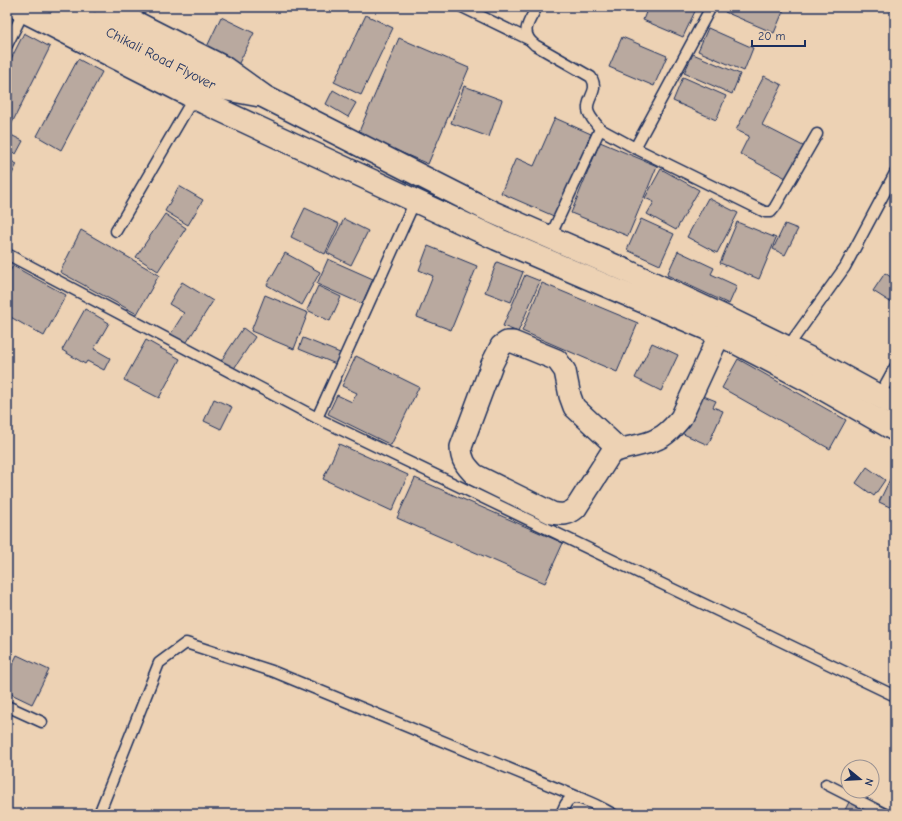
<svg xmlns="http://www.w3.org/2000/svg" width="902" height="821" font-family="'Comic Neue',sans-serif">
	<rect width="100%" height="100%" fill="#edd2b4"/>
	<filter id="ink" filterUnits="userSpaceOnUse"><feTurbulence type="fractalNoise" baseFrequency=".025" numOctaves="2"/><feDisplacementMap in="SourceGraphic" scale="8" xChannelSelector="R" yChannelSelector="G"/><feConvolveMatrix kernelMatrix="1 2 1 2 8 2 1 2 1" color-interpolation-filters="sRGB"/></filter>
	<g filter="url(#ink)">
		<g fill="#b9a99f" stroke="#1b2f5e">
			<path d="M 648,7 L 697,7 L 683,37 L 643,20 Z"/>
			<path d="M 727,7 L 785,7 L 774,33 L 725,12 Z"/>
			<path d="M 883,7 L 895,7 L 895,13 Z"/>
			<path d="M 366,15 L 393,28 L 361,95 L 334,82 Z"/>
			<path d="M 221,17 L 254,33 L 237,67 L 205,51 Z"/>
			<path d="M 708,28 L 753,48 L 744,71 L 698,51 Z"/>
			<path d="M 24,33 L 50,47 L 9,129 L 7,128 L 7,67 Z"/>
			<path d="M 622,37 L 667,56 L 654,86 L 609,67 Z"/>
			<path d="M 399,38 L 469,68 L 428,164 L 358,134 Z"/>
			<path d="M 693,54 L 740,74 L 732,94 L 684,73 Z"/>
			<path d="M 78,59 L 102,72 L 61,150 L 37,136 Z"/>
			<path d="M 764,76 L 782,85 L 762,125 L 805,147 L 788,179 L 740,154 L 749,136 L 736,130 Z"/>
			<path d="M 683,77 L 726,96 L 716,120 L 673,101 Z"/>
			<path d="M 464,86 L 502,100 L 489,137 L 451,123 Z"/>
			<path d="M 333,90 L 356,103 L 348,117 L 326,104 Z"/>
			<path d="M 555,118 L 591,134 L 556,217 L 501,193 L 516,158 L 534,166 Z"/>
			<path d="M 7,133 L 23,141 L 16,154 L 7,149 Z"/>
			<path d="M 600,142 L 657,166 L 628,236 L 571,213 Z"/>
			<path d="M 7,159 L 17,164 L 7,184 Z"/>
			<path d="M 661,169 L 699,190 L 676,230 L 647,214 L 654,202 L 645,198 Z"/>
			<path d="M 179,186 L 203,200 L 188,225 L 165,211 Z"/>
			<path d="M 708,198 L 738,213 L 717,253 L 687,237 Z"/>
			<path d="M 305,208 L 339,224 L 325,254 L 291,237 Z"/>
			<path d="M 165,214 L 186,228 L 158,271 L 136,257 Z"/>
			<path d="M 344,219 L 368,231 L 351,265 L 327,253 Z"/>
			<path d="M 641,219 L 674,234 L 660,265 L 627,250 Z"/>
			<path d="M 737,222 L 776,238 L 759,279 L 720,263 Z"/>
			<path d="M 785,224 L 798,229 L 785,255 L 773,249 Z"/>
			<path d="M 81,230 L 159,275 L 137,314 L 60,272 Z"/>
			<path d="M 428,246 L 477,266 L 451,330 L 417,317 L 433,276 L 419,270 Z"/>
			<path d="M 678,251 L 714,268 L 711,274 L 737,286 L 729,304 L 667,275 Z"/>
			<path d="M 285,253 L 320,272 L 302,305 L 267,285 Z"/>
			<path d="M 328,259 L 373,279 L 362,304 L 317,284 Z"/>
			<path d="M 497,262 L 523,272 L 511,302 L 485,292 Z"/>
			<path d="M 13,266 L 66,295 L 44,336 L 7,315 L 7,276 Z"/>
			<path d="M 885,273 L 895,280 L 895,305 L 873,291 Z"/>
			<path d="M 525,275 L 540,281 L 518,332 L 503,326 Z"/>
			<path d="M 182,282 L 213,301 L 185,345 L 170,335 L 184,313 L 169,304 Z"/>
			<path d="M 542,283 L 638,323 L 617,372 L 522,331 Z"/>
			<path d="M 318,286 L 341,297 L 330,321 L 307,310 Z"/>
			<path d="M 265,295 L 308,313 L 294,349 L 251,331 Z"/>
			<path d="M 85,309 L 109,323 L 94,349 L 110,358 L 104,370 L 87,361 L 85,364 L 62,350 Z"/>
			<path d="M 243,328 L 255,337 L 233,370 L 221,361 Z"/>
			<path d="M 303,338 L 340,353 L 336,364 L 299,349 Z"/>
			<path d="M 146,340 L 180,359 L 159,398 L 124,380 Z"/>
			<path d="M 652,343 L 678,355 L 661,391 L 635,378 Z"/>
			<path d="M 356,356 L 419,387 L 391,445 L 328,414 L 337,395 L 352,402 L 357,393 L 342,386 Z"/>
			<path d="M 738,359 L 846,420 L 830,449 L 722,388 Z"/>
			<path d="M 696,393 L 716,401 L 713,407 L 723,411 L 708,445 L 679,432 Z"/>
			<path d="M 214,399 L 232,407 L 221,429 L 204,421 Z"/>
			<path d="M 339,444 L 408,475 L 392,511 L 323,479 Z"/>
			<path d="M 867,467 L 885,480 L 874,496 L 856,483 Z"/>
			<path d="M 895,469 L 895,506 L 894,509 L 879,502 Z"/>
			<path d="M 415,478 L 563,543 L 545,583 L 397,518 Z"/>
			<path d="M 17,655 L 49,670 L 32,704 L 7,692 L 7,675 Z"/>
			<path d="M 851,798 L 870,808 L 867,814 L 843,814 Z"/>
		</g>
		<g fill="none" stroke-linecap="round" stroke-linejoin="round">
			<defs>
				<g id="lane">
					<path d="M 462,7 L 528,39"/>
					<path d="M 537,7 C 529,22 519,32 535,45 L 591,77 C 600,91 586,98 588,110 C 589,117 596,123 600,129"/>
					<path d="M 7,45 L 24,11"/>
					<path d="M 635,148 L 765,212 L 771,212 L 775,207 L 817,134"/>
					<path d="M 116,231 L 194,97"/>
					<path d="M 550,237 L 600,129 L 635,148 L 711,7"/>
					<path d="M 7,254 L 317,418 L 895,696"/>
					<path d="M 787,348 L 845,267 L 895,173"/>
					<path d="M 879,396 L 895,367"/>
					<path d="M 317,418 L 415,201"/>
					<path d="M 7,706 L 42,722"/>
					<path d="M 826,784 L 885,814"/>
					<path d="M 99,814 L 159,663 L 186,643 L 272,671 L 583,799"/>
					<path d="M 561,814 C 563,810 565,803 569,800 C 578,793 603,809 613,814"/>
				</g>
				<path id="street" d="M 619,449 L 574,407 L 570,396 L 565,371 L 557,360 L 513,342 L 507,342 L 501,346 L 492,364 L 461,447 C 461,460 466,466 475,475 L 552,513 C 562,515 568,515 576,508 L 611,453 C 626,446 645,446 657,439 C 667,435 674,426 681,418 L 727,318"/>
				<g id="secondary">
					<path d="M 16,7 L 205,103 L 497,239 L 719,334 L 809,381 L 895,430"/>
					<path d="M 61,7 L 220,88 L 257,95"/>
					<path d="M 105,7 L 223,67 L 265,97 L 492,212 L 627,271 L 727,318 L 813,360 L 895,405"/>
				</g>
			</defs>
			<use href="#lane" stroke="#1b2f5e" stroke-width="13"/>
			<use href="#street" stroke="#1b2f5e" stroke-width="24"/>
			<use href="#secondary" stroke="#1b2f5e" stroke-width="25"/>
			<use href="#lane" stroke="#edd2b4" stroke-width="10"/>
			<use href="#street" stroke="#edd2b4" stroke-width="21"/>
			<use href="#secondary" stroke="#edd2b4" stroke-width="22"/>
		</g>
	</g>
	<g text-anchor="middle" stroke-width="3" stroke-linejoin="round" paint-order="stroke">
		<g font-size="14" fill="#1b2f5e" stroke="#edd2b4">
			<text transform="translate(161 58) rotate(27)" y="5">Chikali Road Flyover</text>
		</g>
	</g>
	<rect width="902" height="821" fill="none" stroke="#edd2b4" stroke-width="24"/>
	<rect x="12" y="12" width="878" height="797" fill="none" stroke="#1b2f5e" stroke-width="1.5" filter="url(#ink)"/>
	<g transform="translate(860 779) rotate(108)"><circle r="19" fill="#edd2b4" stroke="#999192"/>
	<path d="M0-3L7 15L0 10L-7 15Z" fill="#1b2f5e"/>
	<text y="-6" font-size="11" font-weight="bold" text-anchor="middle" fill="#1b2f5e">N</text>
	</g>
	<path d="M752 40v6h53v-6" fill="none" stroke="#1b2f5e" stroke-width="2"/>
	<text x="758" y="40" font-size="12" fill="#1b2f5e" stroke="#edd2b4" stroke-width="3" paint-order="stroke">20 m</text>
</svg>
